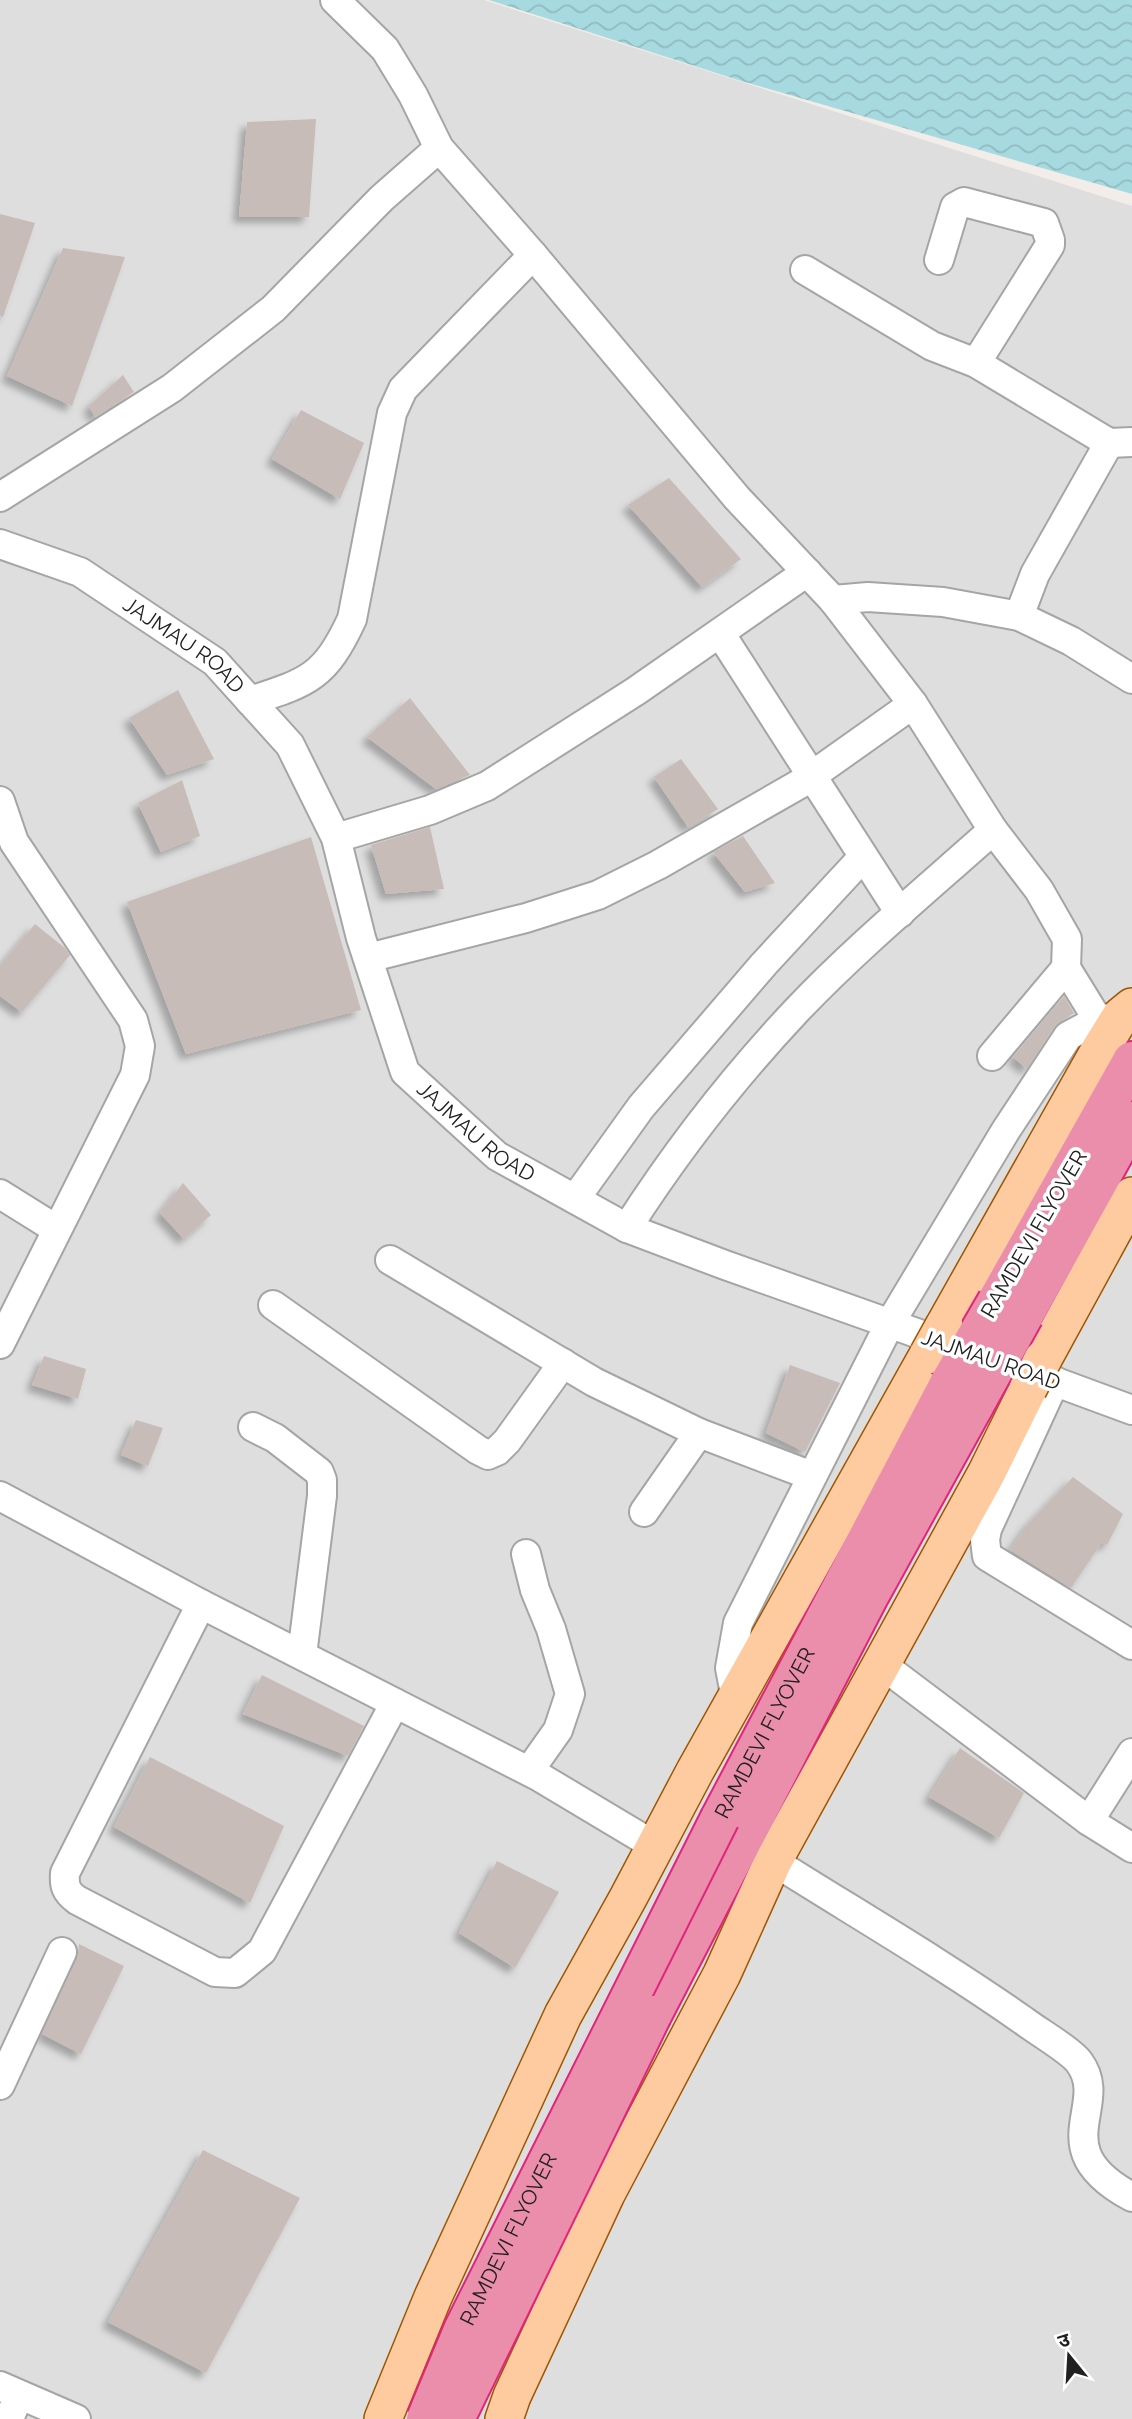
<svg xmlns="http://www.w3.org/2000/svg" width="1132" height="2419" font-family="Raleway,'Noto Sans Devanagari',sans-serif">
	<defs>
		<pattern id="water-waves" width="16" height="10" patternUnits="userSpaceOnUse" patternTransform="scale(1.75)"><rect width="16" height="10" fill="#a7dae0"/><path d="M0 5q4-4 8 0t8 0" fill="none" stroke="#8fbbc0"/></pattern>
		<filter id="shadow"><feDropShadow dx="-6" dy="6" stdDeviation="3.5" flood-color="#0004"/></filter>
	</defs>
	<rect width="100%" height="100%" fill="#f2ede8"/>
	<path fill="#dfdede" d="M 0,0 L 484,0 L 1132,206 L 1132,2419 L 0,2419 Z"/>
	<path fill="url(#water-waves)" d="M 489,0 L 1132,0 L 1132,194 L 738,80 Z"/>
	<g fill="#c7bcb7" filter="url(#shadow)">
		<path d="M 316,119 L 309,217 L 239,217 L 247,122 Z"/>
		<path d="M 0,214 L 35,223 L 3,317 L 0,316 Z"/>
		<path d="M 63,248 L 125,257 L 72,406 L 7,376 Z"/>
		<path d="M 123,375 L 134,392 L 95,417 L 89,406 Z"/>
		<path d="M 301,410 L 364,443 L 340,499 L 272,459 Z"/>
		<path d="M 669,478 L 741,559 L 702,587 L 628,505 Z"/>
		<path d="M 178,690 L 214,759 L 167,775 L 129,718 Z"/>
		<path d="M 410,698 L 470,775 L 436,789 L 367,737 Z"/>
		<path d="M 681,759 L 718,809 L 688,827 L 654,777 Z"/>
		<path d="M 182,780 L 200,836 L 161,852 L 138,803 Z"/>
		<path d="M 430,827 L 444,889 L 386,894 L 371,845 Z"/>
		<path d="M 743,836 L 775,883 L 745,892 L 713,852 Z"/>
		<path d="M 311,837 L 361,1010 L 186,1054 L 127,902 Z"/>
		<path d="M 35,924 L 65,948 L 70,955 L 22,1012 L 0,996 L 0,966 Z"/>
		<path d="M 1064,996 L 1074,1013 L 1055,1026 L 1027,1069 L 1013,1057 Z"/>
		<path d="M 183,1183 L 211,1215 L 184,1239 L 160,1213 Z"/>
		<path d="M 44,1356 L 86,1369 L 78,1399 L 32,1385 Z"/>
		<path d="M 790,1365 L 840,1383 L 805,1452 L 766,1433 Z"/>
		<path d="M 136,1420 L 163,1428 L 148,1466 L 121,1455 Z"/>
		<path d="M 1073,1477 L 1123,1514 L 1107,1545 L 1102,1542 L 1071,1588 L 1010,1550 L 1028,1524 Z"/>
		<path d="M 262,1675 L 364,1726 L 348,1756 L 243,1714 Z"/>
		<path d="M 960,1748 L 1024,1793 L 999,1838 L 929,1797 Z"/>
		<path d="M 150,1757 L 284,1826 L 250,1903 L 114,1827 Z"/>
		<path d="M 497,1861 L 559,1892 L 515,1968 L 459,1933 Z"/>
		<path d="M 79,1944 L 124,1966 L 81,2054 L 42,2034 L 77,1959 Z"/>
		<path d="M 203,2150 L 300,2198 L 206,2373 L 108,2322 Z"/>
	</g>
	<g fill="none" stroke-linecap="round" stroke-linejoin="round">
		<defs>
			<g id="minor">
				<path d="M 335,0 L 385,49 L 413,95 L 439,148 L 533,255 L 737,498 L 833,600 L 913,704 L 993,830 L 1039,890 L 1067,939 L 1066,968 L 992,1056"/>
				<path d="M 939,260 L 955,207 L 964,202 L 1044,223 L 1050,240 L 1050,245 L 976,363"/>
				<path d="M 805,270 L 932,346 L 976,363 L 1109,443 L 1132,442"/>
				<path d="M 0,497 L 172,388 L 273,309 L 382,198 L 439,148"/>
				<path id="s1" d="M 0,544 L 80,572 L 215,662 L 290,745 L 336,838 L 361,938 L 405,1072 L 497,1156 L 627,1228 L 725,1265 L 953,1346"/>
				<path d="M 833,600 L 868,597 L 943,602 L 1019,616 L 1071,641 L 1132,679"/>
				<path d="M 1019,616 L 1035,574 L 1109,443"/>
				<path d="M 720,633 L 900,913"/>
				<path d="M 250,701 C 309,682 325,677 352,619 L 392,413 L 403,389 L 533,255"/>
				<path d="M 0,801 L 14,842 L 133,1020 L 140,1046 L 135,1075 L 0,1344"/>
				<path d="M 336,838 L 430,810 L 487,786 L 636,691 L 807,572"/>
				<path d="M 368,958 L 526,918 L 598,895 L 658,865 L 803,782 L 913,704"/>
				<path d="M 1066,968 L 1098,1020"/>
				<path d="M 0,1194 L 56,1229"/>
				<path d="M 575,1199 L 641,1107 L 764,964 L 863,857"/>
				<path d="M 627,1228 C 677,1150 733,1078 797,1010 C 858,946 927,889 993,830"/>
				<path d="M 390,1260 L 594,1382 L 699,1433 L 812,1476"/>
				<path d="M 273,1305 L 478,1450 L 488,1455 L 497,1451 L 507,1441 L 563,1363"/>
				<path d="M 1018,1368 L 1132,1410"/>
				<path d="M 1055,1381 L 987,1529 L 985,1540 L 987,1556 L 1132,1645"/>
				<path d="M 253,1427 L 275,1438 L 319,1472 L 322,1480 L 322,1496 L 302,1655"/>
				<path d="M 0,1496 L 201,1604 L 538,1776 L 655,1846"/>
				<path d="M 644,1512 L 699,1433"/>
				<path d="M 526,1554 L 535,1590 L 551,1629 L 570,1694 L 558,1730 L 529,1771"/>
				<path d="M 201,1604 L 65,1873 C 64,1886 66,1892 77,1900 L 215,1972 L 235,1973 L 262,1951 L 395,1703"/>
				<path d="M 881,1664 L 1089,1821 L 1132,1848"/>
				<path d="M 736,1699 L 730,1668 L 738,1623 L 889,1325 L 1006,1130 L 1068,1036 L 1098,1020 L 1121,1016"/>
				<path d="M 1089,1821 L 1132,1753"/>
				<path d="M 773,1861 C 857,1914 943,1964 1024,2021 C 1037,2031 1070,2050 1079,2062 C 1112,2106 1041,2148 1132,2197"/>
				<path d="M 0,2085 L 62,1952"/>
				<path d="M 0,2386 L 76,2419"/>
				<path d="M 9,2419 L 19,2395"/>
			</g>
			<g id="major">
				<path d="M 944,1326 L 1098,1053 L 1121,1016 L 1132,1007"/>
				<path d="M 1043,1359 L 1132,1196"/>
				<path d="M 383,2419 L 433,2297 L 563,2015 L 628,1898 L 695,1771 L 928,1355"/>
				<path d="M 504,2419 L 512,2396 L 606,2194 L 722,1974 L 773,1861 L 986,1474 L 1028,1389"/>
			</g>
			<g id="highway">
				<path d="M 997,1301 L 1132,1061"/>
				<path d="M 1024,1315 L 1132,1121"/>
				<path id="s2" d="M 720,1818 L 949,1384"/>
				<path d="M 652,2015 L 869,1596 L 975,1404"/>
			</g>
		</defs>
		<use href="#minor" stroke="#a5a5a5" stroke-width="32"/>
		<use href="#major" stroke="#9e5600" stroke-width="40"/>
		<use href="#highway" stroke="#e1247c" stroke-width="42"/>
		<use href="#minor" stroke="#fff" stroke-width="28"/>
		<use href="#major" stroke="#fecaa0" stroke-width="37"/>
		<use href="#highway" stroke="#ea8eab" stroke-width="38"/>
		<defs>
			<g id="major-bridge">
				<path d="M 928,1355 L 944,1326"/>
				<path d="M 1028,1389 L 1043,1359"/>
			</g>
			<g id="highway-bridge">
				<path d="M 949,1384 L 997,1301"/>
				<path d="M 975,1404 L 1024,1315"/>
				<path id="s3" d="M 426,2419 L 463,2330 L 720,1818"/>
				<path d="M 455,2419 L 652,2015"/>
			</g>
		</defs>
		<use href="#major-bridge" stroke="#9e5600" stroke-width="40" stroke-linecap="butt"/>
		<use href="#highway-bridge" stroke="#e1247c" stroke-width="42" stroke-linecap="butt"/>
		<use href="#major-bridge" stroke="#fecaa0" stroke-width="37"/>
		<use href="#highway-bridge" stroke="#ea8eab" stroke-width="38"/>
	</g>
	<g text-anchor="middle" stroke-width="7" stroke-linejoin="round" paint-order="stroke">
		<g font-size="21" fill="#212121" stroke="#fff">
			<text dy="7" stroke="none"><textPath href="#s1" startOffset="212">JAJMAU ROAD</textPath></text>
			<text dy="7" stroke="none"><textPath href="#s1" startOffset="800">JAJMAU ROAD</textPath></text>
			<text transform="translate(1034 1234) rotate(-60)" y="7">RAMDEVI FLYOVER</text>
			<text transform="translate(991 1360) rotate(19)" y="7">JAJMAU ROAD</text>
			<text dy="7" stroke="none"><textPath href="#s2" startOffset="96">RAMDEVI FLYOVER</textPath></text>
			<text dy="7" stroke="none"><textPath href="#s3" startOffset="198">RAMDEVI FLYOVER</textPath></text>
		</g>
	</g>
	<g transform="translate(1069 2356) rotate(342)" stroke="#ffffff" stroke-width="5" paint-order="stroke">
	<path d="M0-5L12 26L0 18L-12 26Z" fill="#212121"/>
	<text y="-10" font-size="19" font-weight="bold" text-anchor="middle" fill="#212121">उ</text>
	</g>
</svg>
